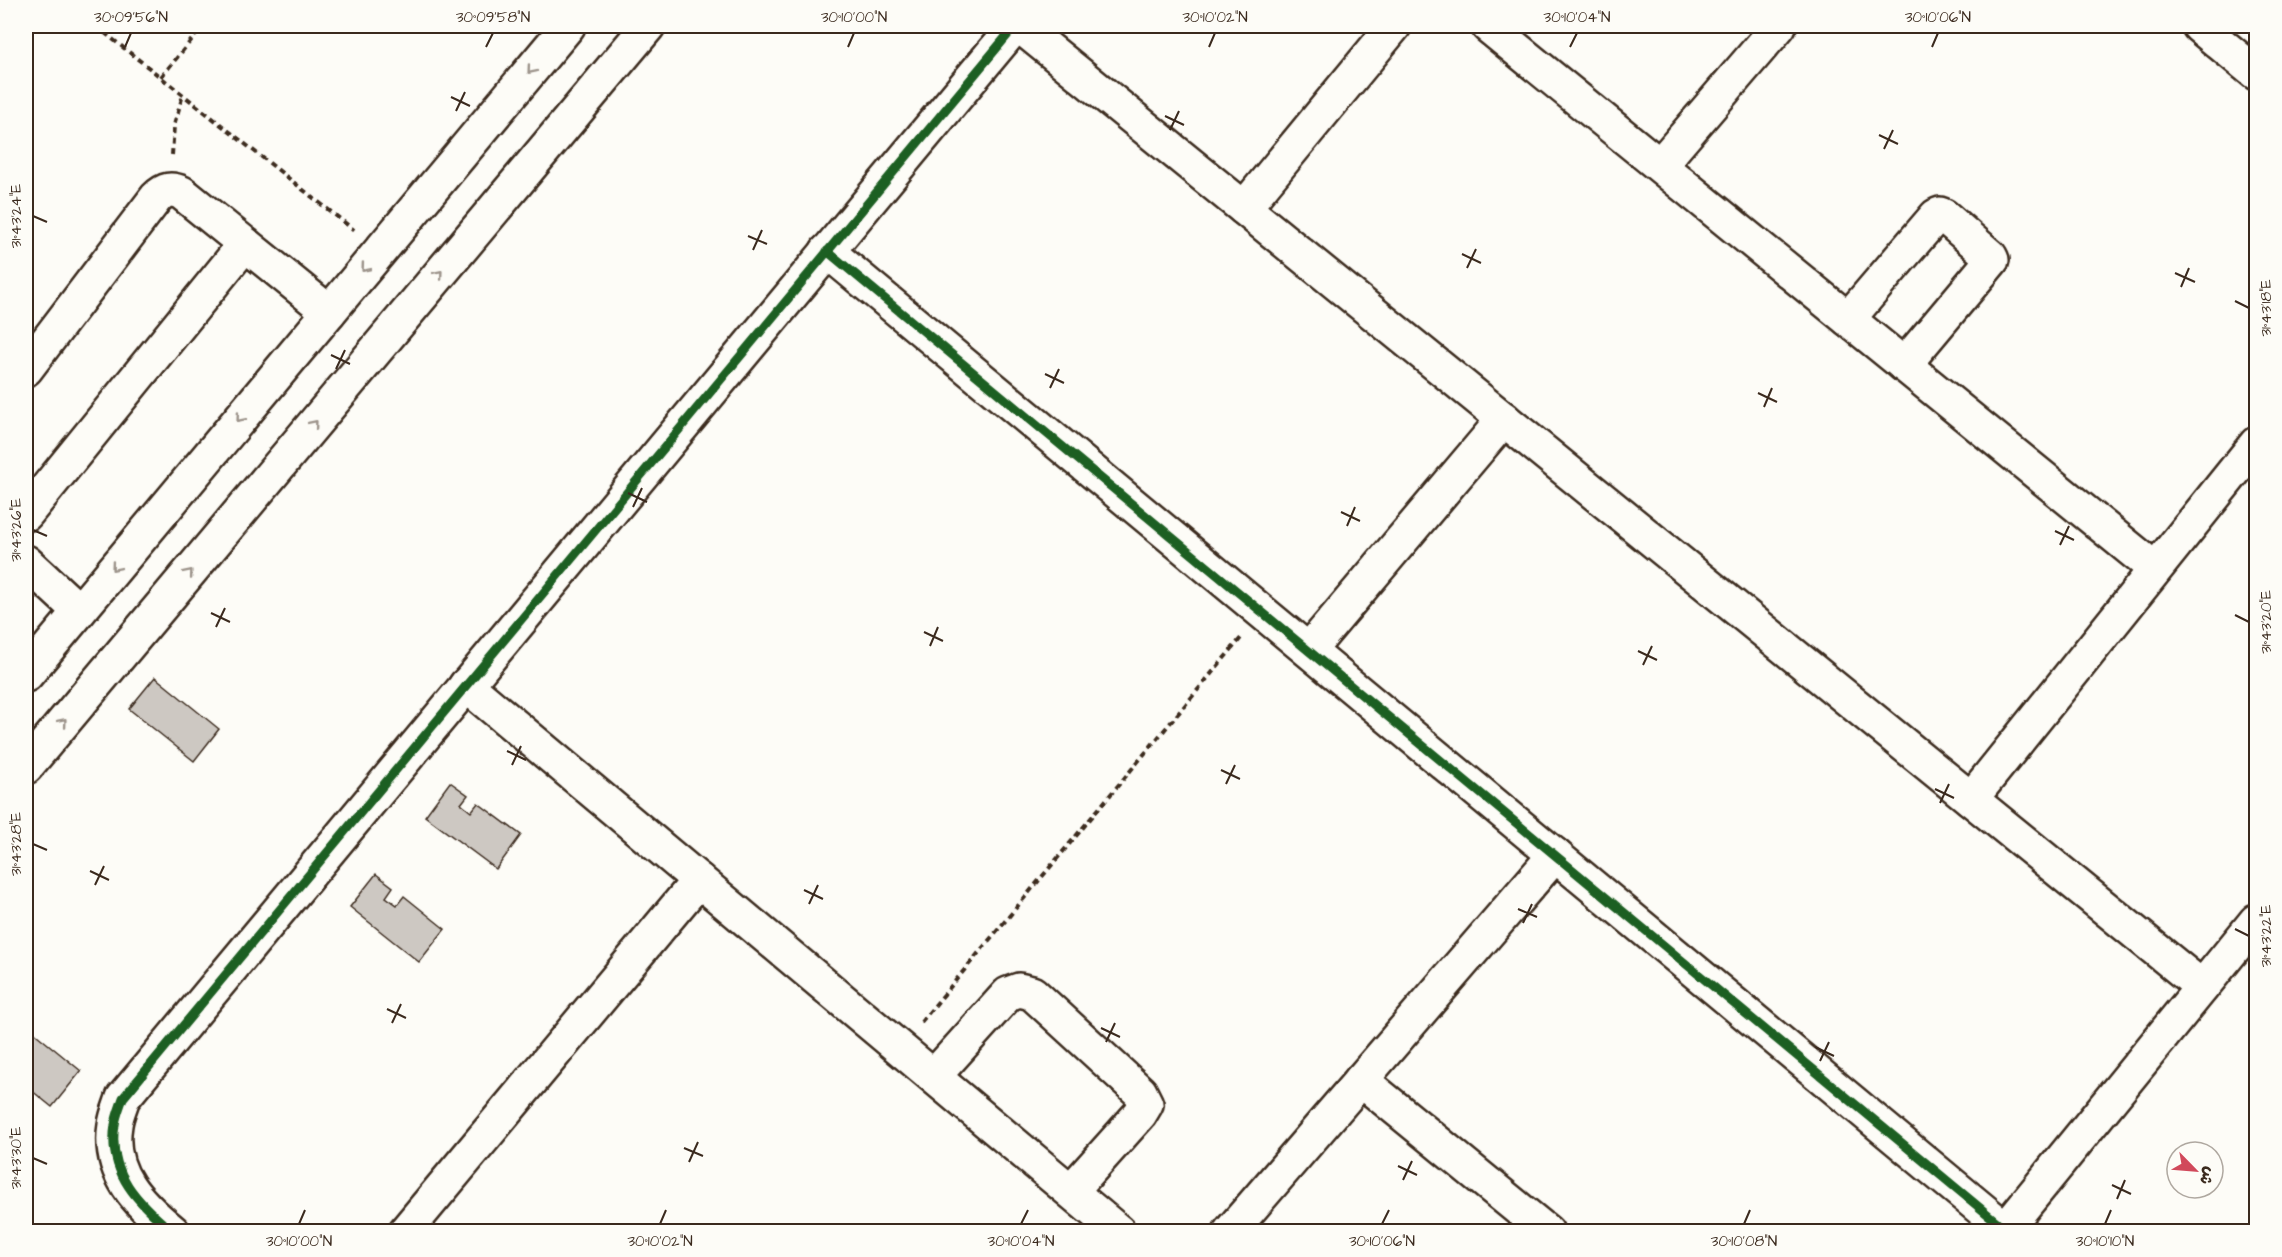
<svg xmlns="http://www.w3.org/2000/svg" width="2282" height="1257" font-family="'Architects Daughter','Playpen Sans Arabic',sans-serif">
	<rect width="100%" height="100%" fill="#fdfcf7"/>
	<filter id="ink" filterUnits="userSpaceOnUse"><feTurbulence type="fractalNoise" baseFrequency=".0167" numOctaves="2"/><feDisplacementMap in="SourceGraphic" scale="12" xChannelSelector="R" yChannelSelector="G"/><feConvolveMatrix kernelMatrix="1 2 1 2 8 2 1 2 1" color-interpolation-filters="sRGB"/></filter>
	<g filter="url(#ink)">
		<g fill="#cdc8c2" stroke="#3b2a1e" stroke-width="1.5">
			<path d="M 155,677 L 219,729 L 194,761 L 129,709 Z"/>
			<path d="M 450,782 L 468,795 L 461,804 L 471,812 L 478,803 L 521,835 L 496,869 L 425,816 Z"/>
			<path d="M 376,874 L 393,887 L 386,897 L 397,905 L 404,896 L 445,929 L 419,962 L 350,907 Z"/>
			<path d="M 26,1026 L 81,1071 L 52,1107 L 26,1086 Z"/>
		</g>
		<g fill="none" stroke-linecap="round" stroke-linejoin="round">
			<defs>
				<g id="minor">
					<path d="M 1020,26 L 2202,987"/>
					<path d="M 1488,26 L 2155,569"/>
					<path d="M 2199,26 L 2256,73"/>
					<path d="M 1660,165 L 1779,26"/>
					<path d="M 1244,208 L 1394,26"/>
					<path d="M 827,251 L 2009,1232"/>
					<path d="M 1848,319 L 1936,216 L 1940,214 L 1944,216 L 1990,256 L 1992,260 L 1904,365"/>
					<path d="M 26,369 L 156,198 C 165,189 171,188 182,193 L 329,312"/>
					<path d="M 26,514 L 245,244"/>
					<path d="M 26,562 L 79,611"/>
					<path d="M 1309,650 L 1504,419"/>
					<path d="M 26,675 L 568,26"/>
					<path d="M 466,685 L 1119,1232"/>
					<path d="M 26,767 L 648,26"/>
					<path d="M 1971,799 L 2256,444"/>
					<path d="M 934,1076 L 1008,994 L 1019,990 L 1032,993 L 1140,1092 L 1146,1104 L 1140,1114 L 1071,1191"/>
					<path d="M 1361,1080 L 1547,1232"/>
					<path d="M 173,1232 C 139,1204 107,1173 115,1125 C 116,1116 120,1107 123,1098 L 1015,26"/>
					<path d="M 405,1232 L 699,880"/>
					<path d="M 1230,1232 L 1555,855"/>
					<path d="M 2003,1232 L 2256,921"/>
				</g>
			</defs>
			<use href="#minor" stroke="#3b2a1e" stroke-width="38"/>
			<g stroke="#3b2a1e" stroke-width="4" stroke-dasharray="6 4.5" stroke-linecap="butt">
				<path d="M 96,26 L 354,230"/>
				<path d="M 161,77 L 203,26"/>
				<path d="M 172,155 L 174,125 L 183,95"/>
				<path d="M 921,1022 L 1241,638"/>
			</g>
			<use href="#minor" stroke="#fdfcf7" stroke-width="33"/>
			<defs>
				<g id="cycleway">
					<path d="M 827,251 L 2009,1232"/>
					<path d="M 173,1232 C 139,1204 107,1173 115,1125 C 116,1116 120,1107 123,1098 L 1015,26"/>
				</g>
			</defs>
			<use href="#cycleway" stroke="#fdfcf7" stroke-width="13"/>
			<use href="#cycleway" stroke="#1b5e20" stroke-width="9"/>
		</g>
		<defs><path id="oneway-chevron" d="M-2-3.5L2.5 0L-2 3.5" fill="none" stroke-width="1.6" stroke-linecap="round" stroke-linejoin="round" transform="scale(1.5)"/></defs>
		<g stroke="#9c938a">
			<use href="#oneway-chevron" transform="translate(531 70) rotate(130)"/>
			<use href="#oneway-chevron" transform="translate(365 268) rotate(130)"/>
			<use href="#oneway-chevron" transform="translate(439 274) rotate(-50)"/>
			<use href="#oneway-chevron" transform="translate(240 418) rotate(130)"/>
			<use href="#oneway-chevron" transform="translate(314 424) rotate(-50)"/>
			<use href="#oneway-chevron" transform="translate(115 567) rotate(130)"/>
			<use href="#oneway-chevron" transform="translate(189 573) rotate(-50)"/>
			<use href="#oneway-chevron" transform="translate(63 722) rotate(-50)"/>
		</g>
	</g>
	<path fill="none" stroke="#3b2a1e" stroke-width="2" d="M 125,47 L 131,33M 486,47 L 493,33M 848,47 L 854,33M 1209,47 L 1215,33M 1570,47 L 1577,33M 1932,47 L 1938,33M 451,97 L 470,106M 456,111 L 465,92M 1165,116 L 1184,125M 1170,130 L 1179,111M 1879,135 L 1898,144M 1884,149 L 1893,130M 33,216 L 47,222M 748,236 L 767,244M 753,250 L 762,230M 1462,254 L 1481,263M 1467,268 L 1476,249M 2175,273 L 2195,282M 2181,287 L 2189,268M 2235,301 L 2249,308M 331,355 L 350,364M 336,369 L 345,350M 1045,374 L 1064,383M 1050,388 L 1059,369M 1758,393 L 1777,402M 1764,407 L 1772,388M 628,493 L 647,502M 633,507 L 642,488M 1341,512 L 1360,521M 1347,526 L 1355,507M 33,530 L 47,536M 2055,531 L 2074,540M 2060,545 L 2069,526M 211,613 L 230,622M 2235,615 L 2249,622M 216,627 L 225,608M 924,632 L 943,641M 930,646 L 938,627M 1638,651 L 1657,660M 1643,665 L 1652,646M 507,751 L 526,760M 512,765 L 521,746M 1221,770 L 1240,779M 1226,784 L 1235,765M 1935,789 L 1954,798M 1940,803 L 1949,784M 33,844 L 47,850M 90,871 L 109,880M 95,885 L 104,866M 804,890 L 823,899M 809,904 L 818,885M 1518,909 L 1537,917M 1523,923 L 1532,904M 2235,929 L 2249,936M 387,1009 L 406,1018M 392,1023 L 401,1004M 1101,1028 L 1120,1037M 1106,1042 L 1115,1023M 1815,1047 L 1834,1056M 1820,1061 L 1829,1042M 684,1148 L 703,1156M 33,1158 L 47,1164M 689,1162 L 698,1142M 1398,1166 L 1417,1175M 1403,1180 L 1412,1161M 2112,1185 L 2131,1194M 2117,1199 L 2125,1180M 299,1224 L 305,1210M 660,1224 L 666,1210M 1021,1224 L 1028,1210M 1382,1224 L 1389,1210M 1744,1224 L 1750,1210M 2105,1224 L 2111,1210"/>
	<rect width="2282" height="1257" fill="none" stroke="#fdfcf7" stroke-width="66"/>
	<g transform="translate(2195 1170) rotate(115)"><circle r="28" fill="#fdfcf7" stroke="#afa8a0" stroke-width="1.5"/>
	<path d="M0-4.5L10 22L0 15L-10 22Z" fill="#d1495b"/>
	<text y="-9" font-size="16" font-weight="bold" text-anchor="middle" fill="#3b2a1e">ش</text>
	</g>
	<rect x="33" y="33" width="2216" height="1191" fill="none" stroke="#3b2a1e" stroke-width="2"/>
	<g font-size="15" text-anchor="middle" fill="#3b2a1e">
		<text x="131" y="22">30°09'56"N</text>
		<text x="493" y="22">30°09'58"N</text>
		<text x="854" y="22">30°10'00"N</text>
		<text x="1215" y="22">30°10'02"N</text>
		<text x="1577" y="22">30°10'04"N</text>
		<text x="1938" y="22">30°10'06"N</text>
		<text transform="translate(16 216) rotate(-90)" y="5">31°43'24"E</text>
		<text transform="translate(2266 308) rotate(-90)" y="5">31°43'18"E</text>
		<text transform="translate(16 530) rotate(-90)" y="5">31°43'26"E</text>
		<text transform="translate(2266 622) rotate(-90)" y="5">31°43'20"E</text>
		<text transform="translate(16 844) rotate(-90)" y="5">31°43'28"E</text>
		<text transform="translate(2266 936) rotate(-90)" y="5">31°43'22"E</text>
		<text transform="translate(16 1158) rotate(-90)" y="5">31°43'30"E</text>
		<text x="299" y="1246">30°10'00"N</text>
		<text x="660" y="1246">30°10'02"N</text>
		<text x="1021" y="1246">30°10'04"N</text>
		<text x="1382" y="1246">30°10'06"N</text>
		<text x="1744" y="1246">30°10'08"N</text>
		<text x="2105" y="1246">30°10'10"N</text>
	</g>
</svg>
